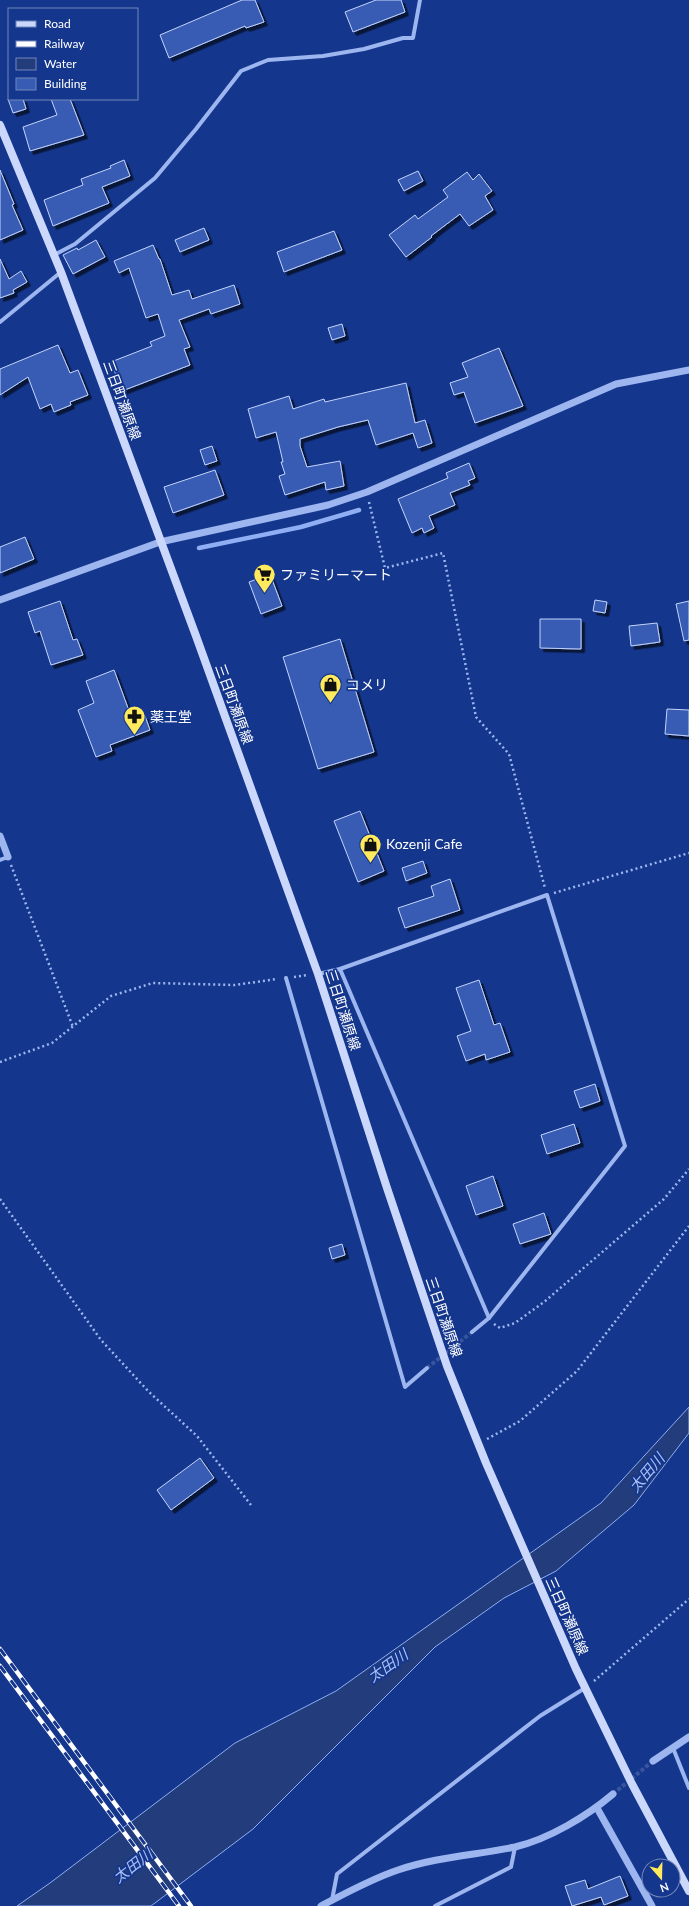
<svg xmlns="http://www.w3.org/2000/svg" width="689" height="1906" font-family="Lato,'Noto Sans JP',sans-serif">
	<defs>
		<filter id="shadow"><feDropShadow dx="3.5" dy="3.5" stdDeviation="0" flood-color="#0009"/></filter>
	</defs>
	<rect width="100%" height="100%" fill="#14368c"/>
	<path fill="#223c7c" stroke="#8faef3" d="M 689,1407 L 689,1433 L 634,1505 L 556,1571 L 504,1598 L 435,1647 L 253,1829 L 151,1906 L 17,1906 L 50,1883 L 235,1743 L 336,1691 L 601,1503 Z"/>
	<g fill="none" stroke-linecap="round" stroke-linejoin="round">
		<path stroke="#8faef3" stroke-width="4.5" d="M 199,548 L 301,527 L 359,510"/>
	</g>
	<g fill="#385cb3" stroke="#c3d4fc" filter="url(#shadow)">
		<path d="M 242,0 L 255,0 L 264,22 L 246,28 L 245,26 L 169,58 L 160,35 Z"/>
		<path d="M 376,0 L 401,0 L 405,12 L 353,32 L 345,12 Z"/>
		<path d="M 8,99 L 23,99 L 26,109 L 13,113 Z"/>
		<path d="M 51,99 L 70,99 L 84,135 L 30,151 L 23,127 L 57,115 Z"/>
		<path d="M 124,160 L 130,176 L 102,187 L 109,203 L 53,226 L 44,200 L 83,185 L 81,179 L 111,168 L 110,166 Z"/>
		<path d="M 0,170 L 14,204 L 12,205 L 23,230 L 0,240 Z"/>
		<path d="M 418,171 L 423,181 L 404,191 L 398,180 Z"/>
		<path d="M 467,172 L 473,180 L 479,174 L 492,191 L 485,196 L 493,210 L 469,226 L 460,214 L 431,236 L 432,237 L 406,257 L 389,235 L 415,215 L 418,219 L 448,197 L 443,190 Z"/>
		<path d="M 204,228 L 209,240 L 180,252 L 175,240 Z"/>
		<path d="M 334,231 L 342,250 L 284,272 L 277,252 Z"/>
		<path d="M 96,240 L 105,257 L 73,274 L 63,255 L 77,248 L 78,250 Z"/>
		<path d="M 153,245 L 159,259 L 160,259 L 172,295 L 189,290 L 192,299 L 234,285 L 240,304 L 211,314 L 209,309 L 179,320 L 190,347 L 184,349 L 190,365 L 122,391 L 111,362 L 152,346 L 150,342 L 165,336 L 158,314 L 146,318 L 129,268 L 119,273 L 114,261 Z"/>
		<path d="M 0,259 L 9,279 L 21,271 L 27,282 L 13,290 L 14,293 L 0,298 Z"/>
		<path d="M 342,324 L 345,336 L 332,340 L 328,328 Z"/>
		<path d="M 58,345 L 70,373 L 78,370 L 88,395 L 70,402 L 71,405 L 54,412 L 51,404 L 40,409 L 28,377 L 0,395 L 0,369 Z"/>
		<path d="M 499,348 L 523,406 L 475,423 L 464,392 L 454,395 L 450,383 L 468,377 L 462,363 Z"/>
		<path d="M 406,383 L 415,423 L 425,420 L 432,443 L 418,448 L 413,433 L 376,445 L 368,420 L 338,427 L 300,439 L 300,446 L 307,467 L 340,461 L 344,486 L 326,490 L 325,482 L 285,495 L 279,476 L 285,474 L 281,462 L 283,462 L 276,432 L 256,438 L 248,409 L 289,396 L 293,409 L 324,399 L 325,402 Z"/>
		<path d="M 212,446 L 217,461 L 205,465 L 200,450 Z"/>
		<path d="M 469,463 L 475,478 L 468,481 L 470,485 L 450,493 L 455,505 L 429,516 L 434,528 L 424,533 L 422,528 L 412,533 L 398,499 L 448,478 L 446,473 Z"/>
		<path d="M 215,470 L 224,495 L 173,513 L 164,487 Z"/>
		<path d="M 25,537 L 34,559 L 0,573 L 0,547 Z"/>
		<path d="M 270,574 L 282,606 L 261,614 L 249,582 Z"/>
		<path d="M 595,600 L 607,602 L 605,613 L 593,611 Z"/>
		<path d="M 60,601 L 73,640 L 77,639 L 83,655 L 51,665 L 40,631 L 35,633 L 28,612 Z"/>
		<path d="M 689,601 L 689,640 L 684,641 L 676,604 Z"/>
		<path d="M 540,619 L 581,619 L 581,649 L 540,648 Z"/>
		<path d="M 657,623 L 660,642 L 631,646 L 629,626 Z"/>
		<path d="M 340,639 L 374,752 L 318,769 L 283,657 Z"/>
		<path d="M 114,670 L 128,708 L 131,708 L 135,719 L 145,716 L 150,730 L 110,745 L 112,751 L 96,757 L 78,710 L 94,703 L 86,681 Z"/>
		<path d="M 667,709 L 689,710 L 689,736 L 665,734 Z"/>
		<path d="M 360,811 L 384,871 L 358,882 L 334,821 Z"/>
		<path d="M 423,861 L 427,873 L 406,881 L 402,868 Z"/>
		<path d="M 450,879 L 460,910 L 405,928 L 398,908 L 434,896 L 431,886 Z"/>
		<path d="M 479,980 L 494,1025 L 500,1023 L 510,1052 L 486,1060 L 485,1054 L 466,1061 L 457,1036 L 471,1031 L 456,988 Z"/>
		<path d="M 595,1084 L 600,1101 L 580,1108 L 574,1091 Z"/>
		<path d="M 574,1124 L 580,1143 L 547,1154 L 541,1135 Z"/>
		<path d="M 493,1176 L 503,1206 L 476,1215 L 466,1186 Z"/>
		<path d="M 544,1213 L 551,1234 L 520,1244 L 513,1224 Z"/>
		<path d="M 342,1244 L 345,1255 L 332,1259 L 329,1248 Z"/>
		<path d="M 200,1458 L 214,1478 L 171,1510 L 157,1490 Z"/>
		<path d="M 620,1876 L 628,1896 L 604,1905 L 601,1897 L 572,1906 L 565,1886 L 585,1880 L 588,1889 Z"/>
	</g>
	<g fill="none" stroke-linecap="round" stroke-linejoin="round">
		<g stroke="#37549d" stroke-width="4" stroke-dasharray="4 2" stroke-linecap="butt">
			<path d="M 427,1368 L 472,1332"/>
			<path d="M 613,1794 L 653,1761"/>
		</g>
		<g stroke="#9db6f0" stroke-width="2.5" stroke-dasharray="2 3" stroke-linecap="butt">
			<path d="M 369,502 L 385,568 L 443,553 L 476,717 L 509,754 L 545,888"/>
			<path d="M 11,865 L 73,1027"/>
			<path d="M 554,893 L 689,853"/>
			<path d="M 294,977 L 307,975"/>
			<path d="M 0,1062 L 52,1043 L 111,996 L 153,983 L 235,985 L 277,979"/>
			<path d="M 0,1199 L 101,1340 L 149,1392 L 197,1436 L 251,1505"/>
			<path d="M 494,1324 L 500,1328 L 515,1323 L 544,1302 L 664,1199 L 689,1169"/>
			<path d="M 487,1439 L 520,1421 L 577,1371 L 689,1226"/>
			<path d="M 594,1681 L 689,1599"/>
		</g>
		<g stroke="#9db6f0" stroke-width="4">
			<path d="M 54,255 L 75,244 L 155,178 L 196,129 L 241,71 L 268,60 L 323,56 L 364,49 L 403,38 L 413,38 L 420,0"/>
			<path d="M 0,322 L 61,272"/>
			<path d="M 0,860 L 8,857"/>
			<path d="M 340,969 L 489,1318"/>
			<path d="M 318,974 L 340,969 L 547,895 L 625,1146 L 489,1318 L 472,1332"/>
			<path d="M 286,978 L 405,1387 L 427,1368"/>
			<path d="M 673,1748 L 689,1788"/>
			<path d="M 332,1900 L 337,1874 L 540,1716 L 585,1688"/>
			<path d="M 435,1906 L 511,1867 L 515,1847"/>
		</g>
		<g stroke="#9db6f0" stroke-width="7">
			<path d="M 0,600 L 160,542 L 328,505 L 367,492 L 616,384 L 689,370"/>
			<path d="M 0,836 L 8,857"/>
			<path d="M 653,1761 L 689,1737"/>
			<path d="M 597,1808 L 652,1906"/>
			<path d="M 321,1906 C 346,1893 371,1879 398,1870 C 436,1857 476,1855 515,1847 C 549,1839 587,1816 613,1794"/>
		</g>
		<path stroke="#cbd8fb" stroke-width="8" d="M 0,125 L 61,272 L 196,636 L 318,974 L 387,1188 L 447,1366 L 486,1463 L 576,1669 L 632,1784 L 689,1891"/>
		<defs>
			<g id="rail">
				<path d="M 0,1649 L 191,1906"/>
				<path d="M 0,1666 L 179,1906"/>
			</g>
		</defs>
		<use href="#rail" stroke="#fff" stroke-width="4.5"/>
		<use href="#rail" stroke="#14368c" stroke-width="3" stroke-dasharray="9" stroke-linecap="butt"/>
	</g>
	<defs>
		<symbol id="supermarket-pin" viewBox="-11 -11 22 30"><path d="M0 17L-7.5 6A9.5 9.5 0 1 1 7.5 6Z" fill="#ffe95c" stroke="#14368c"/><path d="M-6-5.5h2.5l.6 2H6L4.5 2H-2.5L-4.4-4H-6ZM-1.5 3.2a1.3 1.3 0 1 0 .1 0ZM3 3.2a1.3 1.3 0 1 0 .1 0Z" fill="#111"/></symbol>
		<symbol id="shop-pin" viewBox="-11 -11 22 30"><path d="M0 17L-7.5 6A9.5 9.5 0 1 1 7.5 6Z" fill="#ffe95c" stroke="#14368c"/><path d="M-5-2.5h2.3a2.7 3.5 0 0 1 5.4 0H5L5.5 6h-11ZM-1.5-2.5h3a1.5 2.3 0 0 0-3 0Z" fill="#111"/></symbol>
		<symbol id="pharmacy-pin" viewBox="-11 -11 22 30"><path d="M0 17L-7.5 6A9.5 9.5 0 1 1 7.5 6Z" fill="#ffe95c" stroke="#14368c"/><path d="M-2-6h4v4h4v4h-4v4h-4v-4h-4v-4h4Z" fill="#111"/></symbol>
	</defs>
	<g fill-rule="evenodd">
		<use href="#supermarket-pin" x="252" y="562" width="25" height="34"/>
		<use href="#shop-pin" x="318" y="672" width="25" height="34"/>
		<use href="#pharmacy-pin" x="122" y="704" width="25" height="34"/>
		<use href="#shop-pin" x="358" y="832" width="25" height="34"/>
	</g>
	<g text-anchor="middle" stroke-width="3.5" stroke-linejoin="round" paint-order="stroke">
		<g font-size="14" fill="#fff" stroke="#14368c">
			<text transform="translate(122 400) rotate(70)" y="5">三日町瀬原線</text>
			<text transform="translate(234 704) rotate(70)" y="5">三日町瀬原線</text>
			<text transform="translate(343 1010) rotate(72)" y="5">三日町瀬原線</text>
			<text transform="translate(444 1317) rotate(71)" y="5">三日町瀬原線</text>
			<text transform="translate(567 1616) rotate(66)" y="5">三日町瀬原線</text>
		</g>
		<g font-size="14" fill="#fff" stroke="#14368c" text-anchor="start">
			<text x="280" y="580">ファミリーマート</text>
			<text x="346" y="690">コメリ</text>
			<text x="150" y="722">薬王堂</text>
			<text x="386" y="849">Kozenji Cafe</text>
		</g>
		<g font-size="15" font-style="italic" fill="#a9c0f7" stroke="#14368c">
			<text transform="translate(647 1473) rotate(-50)" y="5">太田川</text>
			<text transform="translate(388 1666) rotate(-35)" y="5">太田川</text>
			<text transform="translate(133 1866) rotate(-38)" y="5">太田川</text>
		</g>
	</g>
	<rect x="8" y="8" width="130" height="92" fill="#14368c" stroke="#7286ba"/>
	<rect x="16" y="21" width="20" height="6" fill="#cbd8fb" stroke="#7286ba"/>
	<text x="44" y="28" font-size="12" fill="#ffffff">Road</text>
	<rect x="16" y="41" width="20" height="6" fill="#ffffff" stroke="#7286ba"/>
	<text x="44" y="48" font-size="12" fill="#ffffff">Railway</text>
	<rect x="16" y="58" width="20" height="12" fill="#223c7c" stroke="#7286ba"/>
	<text x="44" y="68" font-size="12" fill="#ffffff">Water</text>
	<rect x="16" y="78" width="20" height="12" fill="#385cb3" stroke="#7286ba"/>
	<text x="44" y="88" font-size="12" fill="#ffffff">Building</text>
	<g transform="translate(661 1878) rotate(160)"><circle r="19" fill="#14368c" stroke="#7286ba"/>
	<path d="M0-3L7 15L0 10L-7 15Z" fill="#ffe95c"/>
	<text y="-6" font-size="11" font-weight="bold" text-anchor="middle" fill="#ffffff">N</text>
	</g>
</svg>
